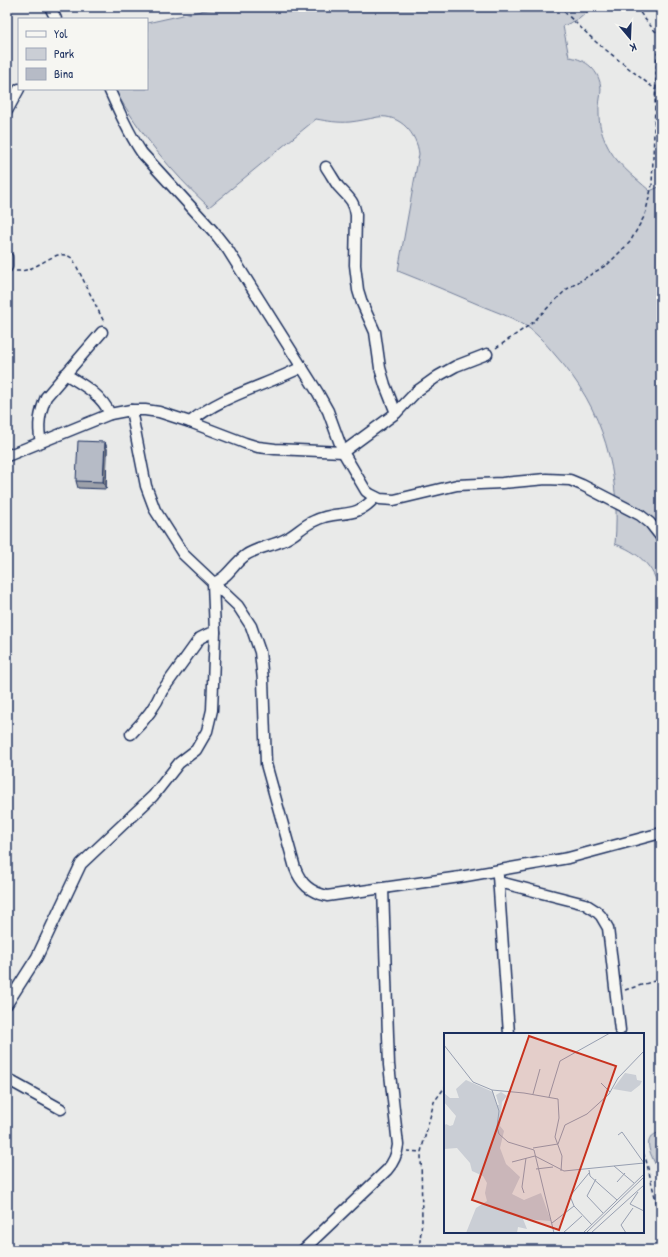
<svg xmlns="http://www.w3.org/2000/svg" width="668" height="1257" font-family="'Patrick Hand',sans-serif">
	<rect width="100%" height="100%" fill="#e9eae9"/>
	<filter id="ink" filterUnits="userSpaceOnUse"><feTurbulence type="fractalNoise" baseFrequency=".025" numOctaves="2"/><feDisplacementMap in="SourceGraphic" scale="8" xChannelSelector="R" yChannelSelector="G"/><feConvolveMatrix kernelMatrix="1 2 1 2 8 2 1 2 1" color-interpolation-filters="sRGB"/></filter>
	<g filter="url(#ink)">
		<g fill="#caced5" stroke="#727e9a">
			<path d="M 219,7 L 593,7 L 579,19 L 563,26 L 569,57 C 586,59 600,71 601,89 C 601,97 598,105 599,114 C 599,123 601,132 605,141 C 614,162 633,176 650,191 L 661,186 L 661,619 C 660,609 661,599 659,590 C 655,567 637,551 615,544 C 621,474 604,409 556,356 C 546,344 534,330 521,323 C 509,316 494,311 482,306 C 454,294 426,282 398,271 L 419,154 C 417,134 400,114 378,117 C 368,119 359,121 350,122 C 338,123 327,121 316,119 L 209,207 C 170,171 141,134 114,89 L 147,89 L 147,23 Z"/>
			<path d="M 661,1132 L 661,1185 C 660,1179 658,1173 656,1166 C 651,1154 640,1137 661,1132 Z"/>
		</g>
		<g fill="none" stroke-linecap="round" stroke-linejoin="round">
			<defs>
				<g id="minor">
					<path d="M 50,7 L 56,19"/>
					<path d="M 109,89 C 119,111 128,133 142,153 L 213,231 L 228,250 L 318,393 L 328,411 L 343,452 L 366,491 L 370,494 L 380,499 L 394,500 L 457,485 L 502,483 L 546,479 L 570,480 L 582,485 L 640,515 L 650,523 L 661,537"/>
					<path d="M 7,111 L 19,89"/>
					<path d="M 326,167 C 330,173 334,180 338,186 C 348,197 354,200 356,215 L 355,265 L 358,290 L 362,303 L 375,332 L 380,368 L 385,385 L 396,413"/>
					<path d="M 7,257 L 7,267"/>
					<path d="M 65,374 C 83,385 101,394 110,414"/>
					<path d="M 131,410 L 146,486 L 155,510 L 183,554 L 238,606 L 251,626 L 260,652 L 263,680 L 266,764 L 295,868 C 301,884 310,892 327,896 L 460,877 L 568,858 L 661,833"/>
					<path d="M 190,422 C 223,395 265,386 302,367"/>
					<path d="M 41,442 C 37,425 40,412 46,397 L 102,332"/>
					<path d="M 7,456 L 110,414 L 131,410 L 145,410 L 159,412 L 190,422 L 245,443 L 258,447 L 275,449 L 343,452 L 396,413 L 417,391 L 438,376 L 456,366 L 487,354"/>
					<path d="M 131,734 C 144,721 155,708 162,691 L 200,638 L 208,634 L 215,632"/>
					<path d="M 498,876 L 509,1034"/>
					<path d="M 499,882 L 585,904 L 596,911 L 601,916 L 608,928 L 620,1030"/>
					<path d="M 7,1004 L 37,957 L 81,864 L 153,796 L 179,763 L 196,750 L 207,731 L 212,710 L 215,632 L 213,583 C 228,578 233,564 246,555 C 258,547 273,546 286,539 C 296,534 304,525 314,521 C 339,508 354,522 375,497"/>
					<path d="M 7,1079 L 61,1109"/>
					<path d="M 303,1250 L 387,1170 C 394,1162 397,1155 398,1145 L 389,1065 L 383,888"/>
				</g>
			</defs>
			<use href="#minor" stroke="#1b2f5e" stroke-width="13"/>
			<g stroke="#1b2f5e" stroke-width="1.5" stroke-dasharray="4 3" stroke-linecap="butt">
				<path d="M 559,7 L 596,42 L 656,90"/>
				<path d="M 636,7 L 644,18 L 661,38"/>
				<path d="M 16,271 C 32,272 43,260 58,255 C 64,254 68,255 73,259 L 104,322"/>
				<path d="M 496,348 L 531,324 L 567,289 L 608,264 L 630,242 L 645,215 L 652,185 L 657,54 L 661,47"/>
				<path d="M 625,990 L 661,979"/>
				<path d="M 407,1151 L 421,1152"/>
				<path d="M 643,1153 L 646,1160 L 656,1201 L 661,1215"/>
				<path d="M 419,1250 L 422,1221 L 421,1152 L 434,1102 L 445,1087"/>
			</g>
			<use href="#minor" stroke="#f6f6f2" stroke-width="10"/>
		</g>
		<path fill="#9da1aa" stroke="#1b2f5e" d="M 105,442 L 107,449 L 106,489 L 78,488 L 76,481 Z"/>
		<path fill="#7f838b" stroke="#1b2f5e" d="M 105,442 L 107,449 L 106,489 L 103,482 Z"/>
		<path fill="#b6bbc6" stroke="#1b2f5e" d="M 78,441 L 105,442 L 103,482 L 76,481 Z"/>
	</g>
	<g transform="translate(444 1033)">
		<rect width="200" height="200" fill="#e9eae9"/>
		<path d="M 181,40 L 192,42 L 193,47 L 198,48 L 196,52 L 187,59 L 169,56 ZM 22,47 L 49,59 L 53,72 L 55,72 L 52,62 L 57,59 L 63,63 L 58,69 L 56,93 L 60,98 L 56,115 L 62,131 L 76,144 L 68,161 L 80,167 L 97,160 L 107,188 L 79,186 L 83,196 L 74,194 L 73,200 L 22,200 L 32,175 L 43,168 L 41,160 L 43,150 L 39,143 L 28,138 L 26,130 L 13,115 L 0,116 L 0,93 L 2,91 L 6,93 L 9,92 L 12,83 L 0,69 L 0,60 L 6,65 L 15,65 L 12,56 Z" fill="#caced5"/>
		<path fill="none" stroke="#979fb1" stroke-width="1" d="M 0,12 L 29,49 L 48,57 L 80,60 L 114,66 L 115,85 L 111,104 L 118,123 L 117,138M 157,50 L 166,59M 48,57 L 55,78 L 53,94 L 55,101 L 64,109 L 90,117 L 110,200M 89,61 L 96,36M 105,64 L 116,28 L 166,0M 174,102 L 178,99 L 200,130M 89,115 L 114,111 L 121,92 L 143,81 L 165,61 L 174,45 L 200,18M 68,129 L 91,123 L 120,138 L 200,130M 170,133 L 190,150M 92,136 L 109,134M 145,137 L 146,143 L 173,167M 145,140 L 126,163 L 130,173 L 148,192M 152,146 L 143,163 L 159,180M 173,149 L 181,140M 194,159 L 186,171 L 200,178M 80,160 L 78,154 L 82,125M 108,190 L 130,173M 119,200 L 138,183M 139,200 L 200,141M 142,200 L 200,144M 147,200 L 200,152M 182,200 L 177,192 L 189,175"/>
		<path fill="#c8321e" fill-opacity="0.15" stroke="#c8321e" stroke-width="2" d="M 85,3 L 172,33 L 115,197 L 28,167 Z"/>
		<rect width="200" height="200" fill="none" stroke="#1b2f5e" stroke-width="2"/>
	</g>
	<rect width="668" height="1257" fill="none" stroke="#f6f6f2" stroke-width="24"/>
	<rect x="12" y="12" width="644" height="1233" fill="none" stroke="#1b2f5e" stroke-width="1.5" filter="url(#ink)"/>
	<rect x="18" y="18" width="130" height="72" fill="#f6f6f2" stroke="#9ea6b7"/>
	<rect x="26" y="31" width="20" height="6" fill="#f6f6f2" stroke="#9ea6b7"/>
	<text x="54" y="38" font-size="12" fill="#1b2f5e">Yol</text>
	<rect x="26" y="48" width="20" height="12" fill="#caced5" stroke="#9ea6b7"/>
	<text x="54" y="58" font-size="12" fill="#1b2f5e">Park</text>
	<rect x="26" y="68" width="20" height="12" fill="#b6bbc6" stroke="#9ea6b7"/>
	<text x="54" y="78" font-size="12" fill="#1b2f5e">Bina</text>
	<g transform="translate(630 38) rotate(161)" stroke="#f6f6f2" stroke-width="3" paint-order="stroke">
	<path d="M0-3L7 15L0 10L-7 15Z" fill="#1b2f5e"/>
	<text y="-6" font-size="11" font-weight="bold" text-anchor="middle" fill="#1b2f5e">K</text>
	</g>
</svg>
